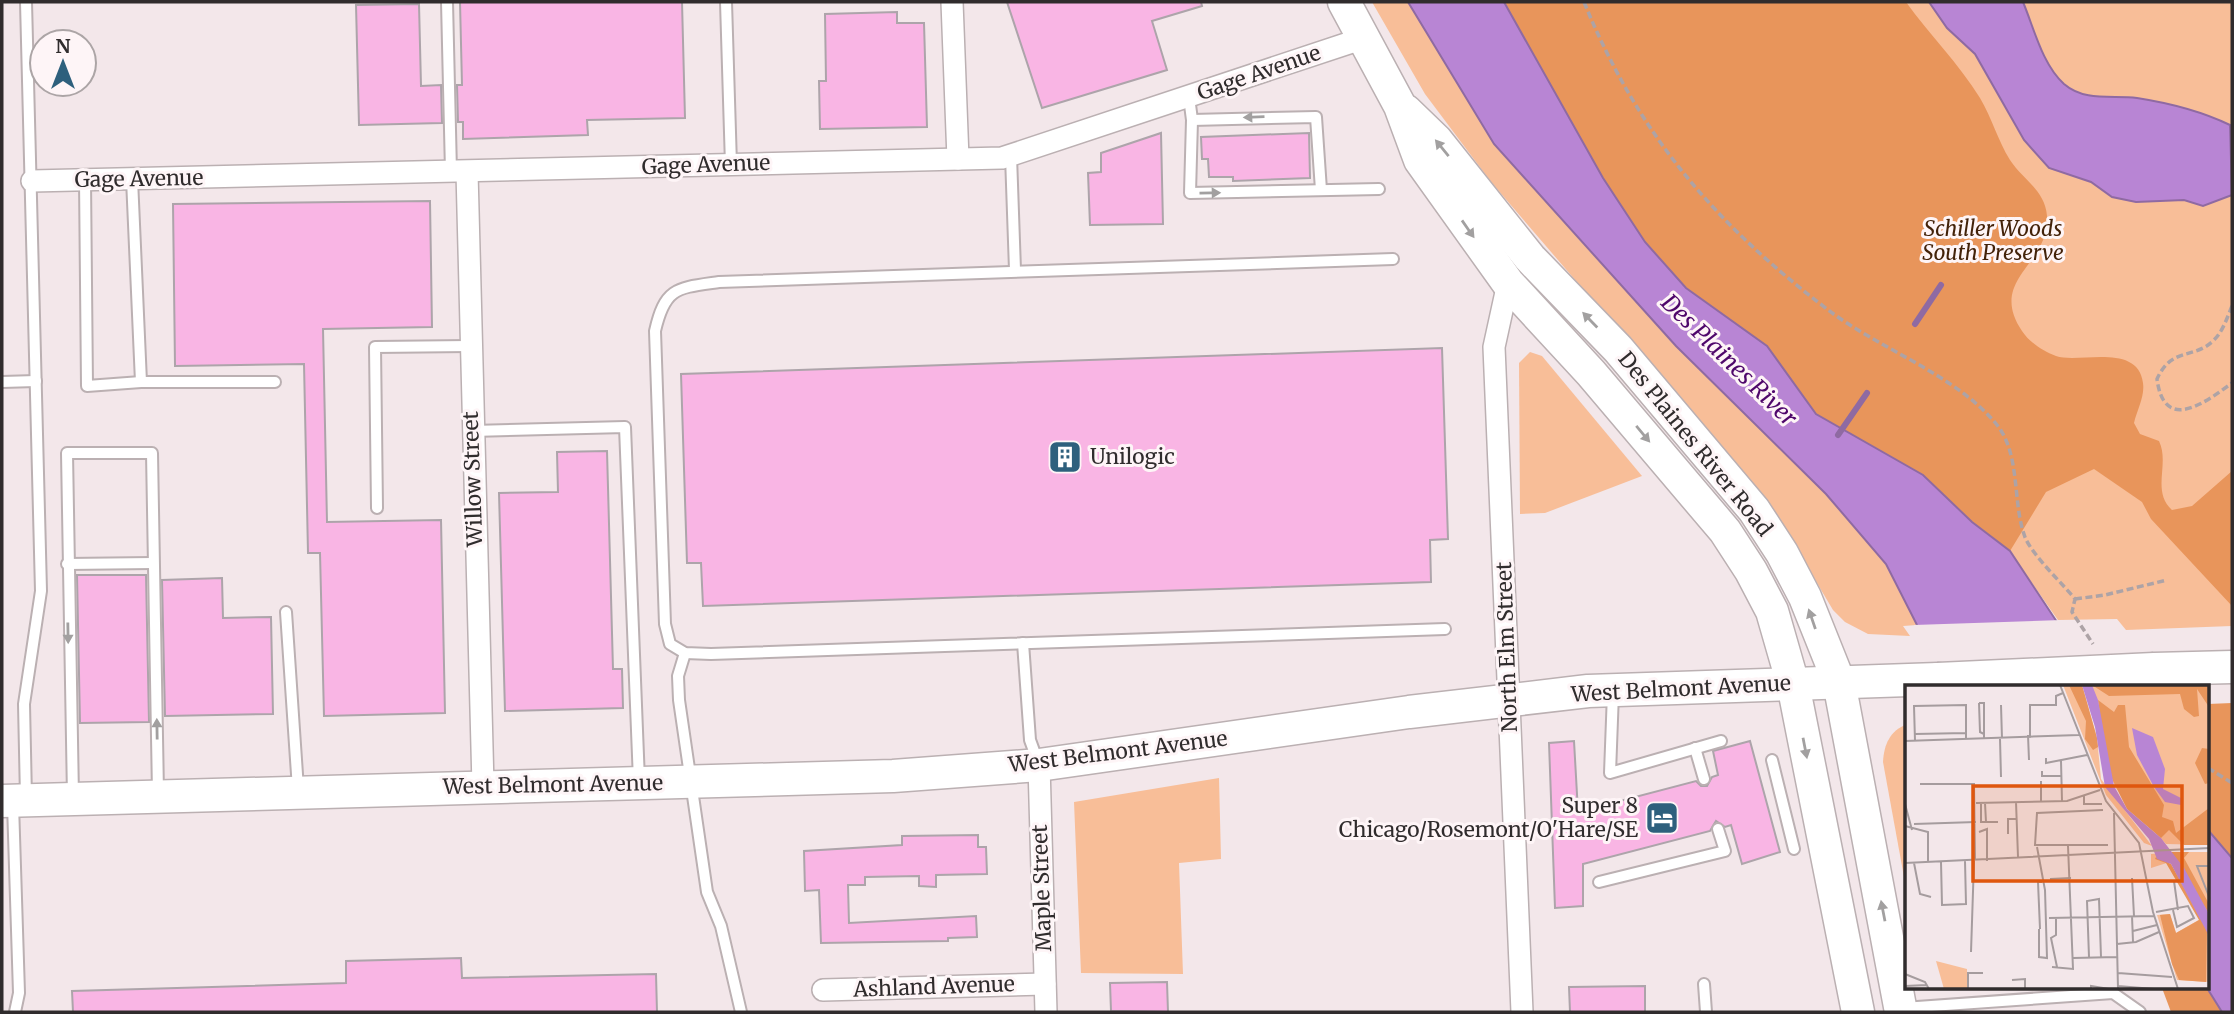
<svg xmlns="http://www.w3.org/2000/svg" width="2234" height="1014" font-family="Merriweather,serif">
	<rect width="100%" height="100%" fill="#f3e7ea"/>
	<g fill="#f8be98">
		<path d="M 1372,2 L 1408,2 L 1494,144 L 1676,346 L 1826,494 L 1886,564 L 1917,625 L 1903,626 L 1910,636 L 1868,634 L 1845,622 L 1833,610 L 1792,541 L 1679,401 L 1491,182 L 1425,94 Z"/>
		<path d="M 1504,2 L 2232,2 L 2232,626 L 2126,630 L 2117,619 L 2058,620 L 2010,552 Z"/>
		<path d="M 1530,352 L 1542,356 L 1642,476 L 1545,513 L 1520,514 L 1519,363 Z"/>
		<path d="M 1907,724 L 1907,875 L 1904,877 L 1883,762 C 1884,744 1890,731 1907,724 Z"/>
		<path d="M 1219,778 L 1221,859 L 1179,863 L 1183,974 L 1081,973 L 1074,802 Z"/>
	</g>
	<g fill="#e8955b">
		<path d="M 1504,2 L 1906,2 C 1929,34 1959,64 1980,98 C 1992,118 1998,141 2010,160 C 2023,180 2045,190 2047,216 C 2051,264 1987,279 2022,331 C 2029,342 2044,352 2056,356 C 2078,364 2138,342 2143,383 C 2145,396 2137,410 2134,423 L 2140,434 L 2159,441 C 2170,464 2151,491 2172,510 L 2192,506 L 2232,471 L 2232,606 L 2151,519 L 2142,502 L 2094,469 L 2046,492 L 2010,551 L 1868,446 L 1816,414 L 1767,346 L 1686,288 L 1645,242 L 1603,179 Z"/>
		<path d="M 2232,703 L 2232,858 L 2208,830 L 2208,704 Z"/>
		<path d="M 2162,988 L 2207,988 L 2222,1012 L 2171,1012 Z"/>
	</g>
	<g fill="#b885d4" stroke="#8f6aa2" stroke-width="2">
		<path d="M 1408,2 L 1504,2 L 1603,178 L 1645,242 L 1686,288 L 1767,346 L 1816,414 L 1923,475 L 1972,522 L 2010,551 L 2100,687 L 1956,687 L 1917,625 L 1886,564 L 1826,494 L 1676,346 L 1494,144 Z"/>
		<path d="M 1929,2 L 2023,2 C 2034,28 2042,64 2064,84 C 2085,102 2112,95 2137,98 C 2169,103 2201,111 2230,125 L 2232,195 L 2203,206 L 2184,200 L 2136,202 L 2112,197 L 2091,182 L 2049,168 L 2024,140 L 1975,54 L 1947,28 Z"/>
		<path d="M 2208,830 L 2232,858 L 2232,1012 L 2222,1012 L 2207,988 Z"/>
	</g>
	<path fill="#f3e7ea" d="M 2062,620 L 2103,685 L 1952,687 L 1914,625 Z"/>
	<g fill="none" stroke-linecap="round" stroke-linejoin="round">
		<g stroke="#8f6aa2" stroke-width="6">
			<path d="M 1915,324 L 1941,285"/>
			<path d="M 1838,435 L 1867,393"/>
		</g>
	</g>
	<g fill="#f9b5e4" stroke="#ada4aa" stroke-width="2">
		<path d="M 460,2 L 682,2 L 685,118 L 587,120 L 588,135 L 463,139 L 463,122 L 458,122 L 457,85 L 462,85 Z"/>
		<path d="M 1007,2 L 1201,2 L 1202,6 L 1152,21 L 1167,70 L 1042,108 Z"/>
		<path d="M 419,4 L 421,86 L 441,85 L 442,123 L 359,125 L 356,5 Z"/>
		<path d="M 897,12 L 897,23 L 924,23 L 927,127 L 820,129 L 819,81 L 826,81 L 825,14 Z"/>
		<path d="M 1161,133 L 1163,224 L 1090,225 L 1088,173 L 1101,172 L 1101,153 Z"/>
		<path d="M 1309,133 L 1310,178 L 1233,181 L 1233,177 L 1209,177 L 1208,159 L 1202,159 L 1201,137 Z"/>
		<path d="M 430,201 L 432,327 L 323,329 L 327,522 L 441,520 L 445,713 L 324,716 L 320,553 L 308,553 L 304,364 L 175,366 L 173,204 Z"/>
		<path d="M 1442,348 L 1448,539 L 1430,540 L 1431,582 L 703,606 L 701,563 L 687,563 L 681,374 Z"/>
		<path d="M 607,451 L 613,669 L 622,669 L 623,708 L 505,711 L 499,493 L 558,492 L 557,452 Z"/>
		<path d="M 77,575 L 146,575 L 149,722 L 80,723 Z"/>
		<path d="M 222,578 L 223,618 L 271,617 L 273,714 L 165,716 L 162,580 Z"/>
		<path d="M 1574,741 L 1578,812 L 1696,781 L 1701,786 L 1707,786 L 1712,777 L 1718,775 L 1713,751 L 1750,741 L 1780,852 L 1742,864 L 1731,825 L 1725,827 L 1716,821 L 1710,831 L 1583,864 L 1583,906 L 1555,908 L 1549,743 Z"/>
		<path d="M 978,835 L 978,847 L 986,847 L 987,874 L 936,875 L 936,887 L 919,886 L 919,876 L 865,877 L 865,885 L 848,885 L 849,923 L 976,916 L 977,937 L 948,938 L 948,941 L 821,943 L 819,890 L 805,891 L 804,851 L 902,845 L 902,836 Z"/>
		<path d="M 461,958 L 462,978 L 656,974 L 657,1012 L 73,1012 L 72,991 L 346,983 L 346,961 Z"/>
		<path d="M 1167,982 L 1168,1012 L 1111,1011 L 1110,983 Z"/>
		<path d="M 1645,986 L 1645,1012 L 1570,1012 L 1569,987 Z"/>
	</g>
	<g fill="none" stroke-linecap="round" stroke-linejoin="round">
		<defs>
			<g id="lane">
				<path d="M 447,2 L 451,172"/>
				<path d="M 726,2 L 731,165"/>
				<path d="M 1189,97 L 1192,120 L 1190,193 L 1379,189"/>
				<path d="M 1192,120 L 1316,117 L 1321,190"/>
				<path d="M 1011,156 L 1015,270"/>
				<path d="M 132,179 L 141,382 L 275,382"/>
				<path d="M 85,180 L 87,386 L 141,382"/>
				<path d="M 1393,259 L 719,282 C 677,288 665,287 655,331 L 665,624 L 670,644 L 685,653 L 711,654 L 1445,629"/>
				<path d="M 2,382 L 36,381"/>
				<path d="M 472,431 L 625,427 L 639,781"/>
				<path d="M 377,508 L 375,347 L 469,346"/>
				<path d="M 67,564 L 153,563"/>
				<path d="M 286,612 L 298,789"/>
				<path d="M 1023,643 L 1030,740 L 1038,762"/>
				<path d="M 685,653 L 678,676 L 679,700 L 707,892 L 721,926 L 741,1012"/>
				<path d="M 1613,693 L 1610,773 L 1721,741"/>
				<path d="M 1695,748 L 1704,779"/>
				<path d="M 1772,760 L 1794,849"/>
				<path d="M 73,797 L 67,453 L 152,453 L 158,793"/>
				<path d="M 26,798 L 24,704 L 41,591 L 26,2"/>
				<path d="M 13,804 L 19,993 L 15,1012"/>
				<path d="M 1599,882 L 1725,851 L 1718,829"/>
				<path d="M 1704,984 L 1706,1012"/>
				<path d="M 1903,1008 L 2113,993 L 2140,1012"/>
			</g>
			<g id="street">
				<path d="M 952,2 L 958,159"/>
				<path d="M 467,172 L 483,786"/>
				<path d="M 32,181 L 1002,158 L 1361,39"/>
				<path d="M 1508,283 L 1494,347 L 1522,1012"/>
				<path d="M 1039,765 L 1046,1012"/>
				<path d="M 823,990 L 1045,984"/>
			</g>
			<g id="secondary">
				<path d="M 1344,2 L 1400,106 L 1420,160 L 1508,283 L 1591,373 L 1725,531 L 1751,571 L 1772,611 L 1793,684 L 1858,1012"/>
				<path d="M 1406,111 L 1436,140 L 1530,258 L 1618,349 L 1754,510 L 1782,553 L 1805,597 L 1839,682 L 1901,1012"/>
				<path d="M 2154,669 L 2232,667"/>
				<path d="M 2,801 L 893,776 L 1039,765 L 1409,712 L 1588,691 L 1938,679"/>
			</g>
		</defs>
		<use href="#lane" stroke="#bbb0b2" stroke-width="14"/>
		<use href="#street" stroke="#bbb0b2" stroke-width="24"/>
		<use href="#secondary" stroke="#bbb0b2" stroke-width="35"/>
		<g stroke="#ada3a6" stroke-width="3.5" stroke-dasharray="7 3.5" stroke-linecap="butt">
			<path d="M 1584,2 C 1638,134 1714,223 1827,309 C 1877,348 1957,375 1997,425 C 2021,455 2012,503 2025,537 C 2032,555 2062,583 2075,599 L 2072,612 L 2093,644"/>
			<path d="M 2232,306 C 2227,318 2223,331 2214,340 C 2194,360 2172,346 2157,379 C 2164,434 2206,402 2232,383"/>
			<path d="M 2075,599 L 2105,595 L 2167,580"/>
			<path d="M 2208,768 L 2232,783"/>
		</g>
		<use href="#lane" stroke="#fff" stroke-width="10"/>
		<use href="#street" stroke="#fff" stroke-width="21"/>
		<use href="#secondary" stroke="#fff" stroke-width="32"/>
		<defs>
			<path id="secondary-bridge" d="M 1938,679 L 2154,669"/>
		</defs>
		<use href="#secondary-bridge" stroke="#bbb0b2" stroke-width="35" stroke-linecap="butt"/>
		<use href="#secondary-bridge" stroke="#fff" stroke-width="32"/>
	</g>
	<defs><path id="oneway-solid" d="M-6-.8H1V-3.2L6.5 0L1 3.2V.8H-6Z" transform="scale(1.75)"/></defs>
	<g fill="#a2a0a0">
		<use href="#oneway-solid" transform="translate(1254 117) rotate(178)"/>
		<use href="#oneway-solid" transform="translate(1442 148) rotate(-129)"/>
		<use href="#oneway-solid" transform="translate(1210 193) rotate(-1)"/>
		<use href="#oneway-solid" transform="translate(1468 229) rotate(55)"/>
		<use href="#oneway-solid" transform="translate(1590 320) rotate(-134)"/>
		<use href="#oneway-solid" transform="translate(1643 434) rotate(50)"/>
		<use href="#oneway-solid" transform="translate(1812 619) rotate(-109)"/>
		<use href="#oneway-solid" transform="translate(68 633) rotate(89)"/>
		<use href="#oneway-solid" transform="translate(157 729) rotate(-91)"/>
		<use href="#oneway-solid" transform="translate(1805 748) rotate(79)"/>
		<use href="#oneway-solid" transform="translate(1883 911) rotate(-101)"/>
	</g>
	<defs>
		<symbol id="building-square" viewBox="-11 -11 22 22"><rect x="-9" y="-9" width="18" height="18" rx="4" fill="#2e607d" stroke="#fef5f7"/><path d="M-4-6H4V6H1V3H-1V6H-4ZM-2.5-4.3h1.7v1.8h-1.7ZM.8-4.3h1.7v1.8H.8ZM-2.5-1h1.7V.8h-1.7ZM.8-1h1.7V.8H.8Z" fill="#fff"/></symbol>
		<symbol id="hotel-square" viewBox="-11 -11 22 22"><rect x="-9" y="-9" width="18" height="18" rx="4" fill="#2e607d" stroke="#fef5f7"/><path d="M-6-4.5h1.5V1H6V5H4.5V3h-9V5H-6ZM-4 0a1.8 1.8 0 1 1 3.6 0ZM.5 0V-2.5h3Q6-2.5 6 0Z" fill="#fff"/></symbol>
	</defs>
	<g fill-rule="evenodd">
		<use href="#building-square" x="1046" y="438" width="38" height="38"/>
		<use href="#hotel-square" x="1643" y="799" width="38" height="38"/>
	</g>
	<g text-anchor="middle" stroke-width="6" stroke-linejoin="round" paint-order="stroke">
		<g font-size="21" fill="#302c2d" stroke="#fef5f7">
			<text transform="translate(1259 73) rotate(-19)" y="7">Gage Avenue</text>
			<text transform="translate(706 165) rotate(-2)" y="7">Gage Avenue</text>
			<text transform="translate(139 179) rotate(-1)" y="7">Gage Avenue</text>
			<text transform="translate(1695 444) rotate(51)" y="7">Des Plaines River Road</text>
			<text transform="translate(473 479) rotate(-92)" y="7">Willow Street</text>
			<text transform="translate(1507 647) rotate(-92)" y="7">North Elm Street</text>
			<text transform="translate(1681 689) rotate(-3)" y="7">West Belmont Avenue</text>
			<text transform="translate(1118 752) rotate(-7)" y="7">West Belmont Avenue</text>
			<text transform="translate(553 785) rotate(-1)" y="7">West Belmont Avenue</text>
			<text transform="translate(1042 888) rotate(-92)" y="7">Maple Street</text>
			<text transform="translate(934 987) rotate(-2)" y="7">Ashland Avenue</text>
		</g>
		<g font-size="21" font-style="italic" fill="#432209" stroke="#fef5f7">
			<text x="1993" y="236">Schiller Woods<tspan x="1993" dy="24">South Preserve</tspan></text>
		</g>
		<g font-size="21" fill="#302c2d" stroke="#fef5f7" text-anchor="start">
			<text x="1090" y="464">Unilogic</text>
			<text x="1638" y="813" text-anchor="end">Super 8<tspan x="1638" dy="24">Chicago/Rosemont/O'Hare/SE</tspan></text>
		</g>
		<g font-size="23" font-style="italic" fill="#4f076b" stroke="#fef5f7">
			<text transform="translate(1729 360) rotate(44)" y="8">Des Plaines River</text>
		</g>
	</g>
	<g transform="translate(1905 685)">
		<rect width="304" height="304" fill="#f3e7ea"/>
		<path d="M 158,0 L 177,0 L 192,53 L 196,94 L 247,161 L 239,158 L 201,110 ZM 187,0 L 304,0 L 304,160 L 261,159 L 209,101 ZM 284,167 L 304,167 L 304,297 L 272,295 L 252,230 L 265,229 L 271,248 L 304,229 L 271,175 L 246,183 L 246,169 ZM 31,276 L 62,284 L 62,304 L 39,304 Z" fill="#f8be98"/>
		<path d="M 164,0 L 177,0 L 192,53 L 193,62 L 188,65 L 180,54 L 181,36 ZM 187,0 L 304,0 L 304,22 L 292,4 L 294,31 L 289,32 L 279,24 L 275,9 L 204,11 ZM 193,15 L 209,27 L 213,20 L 220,20 L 224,62 L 259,120 L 257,132 L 268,136 L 271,148 L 304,123 L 304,160 L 279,160 L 264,145 L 256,153 L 222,124 L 203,86 ZM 297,63 L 304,64 L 304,98 L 300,99 L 290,78 ZM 266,167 L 284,167 L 279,173 L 304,219 L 304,229 ZM 253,168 L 251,172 L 266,179 L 302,244 L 301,297 L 274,295 L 267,279 L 255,230 L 265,229 L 271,248 L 294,235 L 261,178 L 250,174 Z" fill="#e8955b"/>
		<path d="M 177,0 L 187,0 L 193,15 L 209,101 L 222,124 L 256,153 L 279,183 L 304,229 L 304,251 L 266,179 L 252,174 L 244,154 L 200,102 L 190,42 ZM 227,43 L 248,52 L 260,84 L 258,104 L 278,114 L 276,120 L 260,117 L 249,102 L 232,70 Z" fill="#b885d4"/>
		<path fill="none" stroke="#a59c9e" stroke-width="2" d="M 155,0 L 201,116 L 234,158 L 248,227 L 273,304M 74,18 L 79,18 L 79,54M 74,18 L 75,47 L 79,49M 96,20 L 97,54M 10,49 L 61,48M 123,50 L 124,75M 125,53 L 125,20 L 151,20 L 151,11 L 158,8M 95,54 L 96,92M 0,56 L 174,50M 10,56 L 9,21 L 61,20 L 61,55M 141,73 L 141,78 L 182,70M 156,76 L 157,116M 137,86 L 137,91 L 156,91M 136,96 L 136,117M 15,99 L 69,99 L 70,175M 179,110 L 179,119 L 197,119M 111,117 L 113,172M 71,118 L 162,116 L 195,105M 76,118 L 76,137 L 81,137M 80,118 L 81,137 L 93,137M 0,119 L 7,145M 198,125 L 132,128 L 130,160 L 203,160M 209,128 L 213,304M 9,139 L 71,137M 0,141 L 23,147 L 23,176M 74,147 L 82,144 L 82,176M 103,149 L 103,134 L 112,134M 132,162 L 140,205 L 142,273 L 134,272 L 134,244M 36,177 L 37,220 L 61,219 L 60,176M 0,178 L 305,163M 9,178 L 15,209 L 26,212M 305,181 L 292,181 L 305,214M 227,193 L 229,231M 145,194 L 166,193M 246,196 L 269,196 L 273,225M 251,227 L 283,221 L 289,233 L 272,242 L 268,225M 227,231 L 228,257M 144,233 L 249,231M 151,233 L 151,250 L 146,253 L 152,282M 135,244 L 133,197 L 137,197M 228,246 L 252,240M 212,259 L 231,257 L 254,247M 66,267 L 69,176M 184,272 L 182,216 L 194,214 L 196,272M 168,273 L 212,272M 147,282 L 168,284 L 163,161M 213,288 L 267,292M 0,289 L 20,297 L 24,304M 107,295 L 120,294 L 120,304M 0,301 L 22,300M 213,301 L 249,304M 63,304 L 63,288 L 78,288M 186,304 L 186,301 L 204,304"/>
		<path fill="#df570e" fill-opacity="0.15" stroke="#df570e" stroke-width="3.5" d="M 68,101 L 277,101 L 277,196 L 68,196 Z"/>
		<rect width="304" height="304" fill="none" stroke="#302c2d" stroke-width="3.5"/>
	</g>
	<rect width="2234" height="1014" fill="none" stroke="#302c2d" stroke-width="7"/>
	<g transform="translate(63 63)"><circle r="33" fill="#fef5f7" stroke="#aca5a6" stroke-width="2"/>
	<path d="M0-5L12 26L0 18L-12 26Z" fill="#2e607d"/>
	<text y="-10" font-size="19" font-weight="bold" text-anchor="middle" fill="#302c2d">N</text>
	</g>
</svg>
